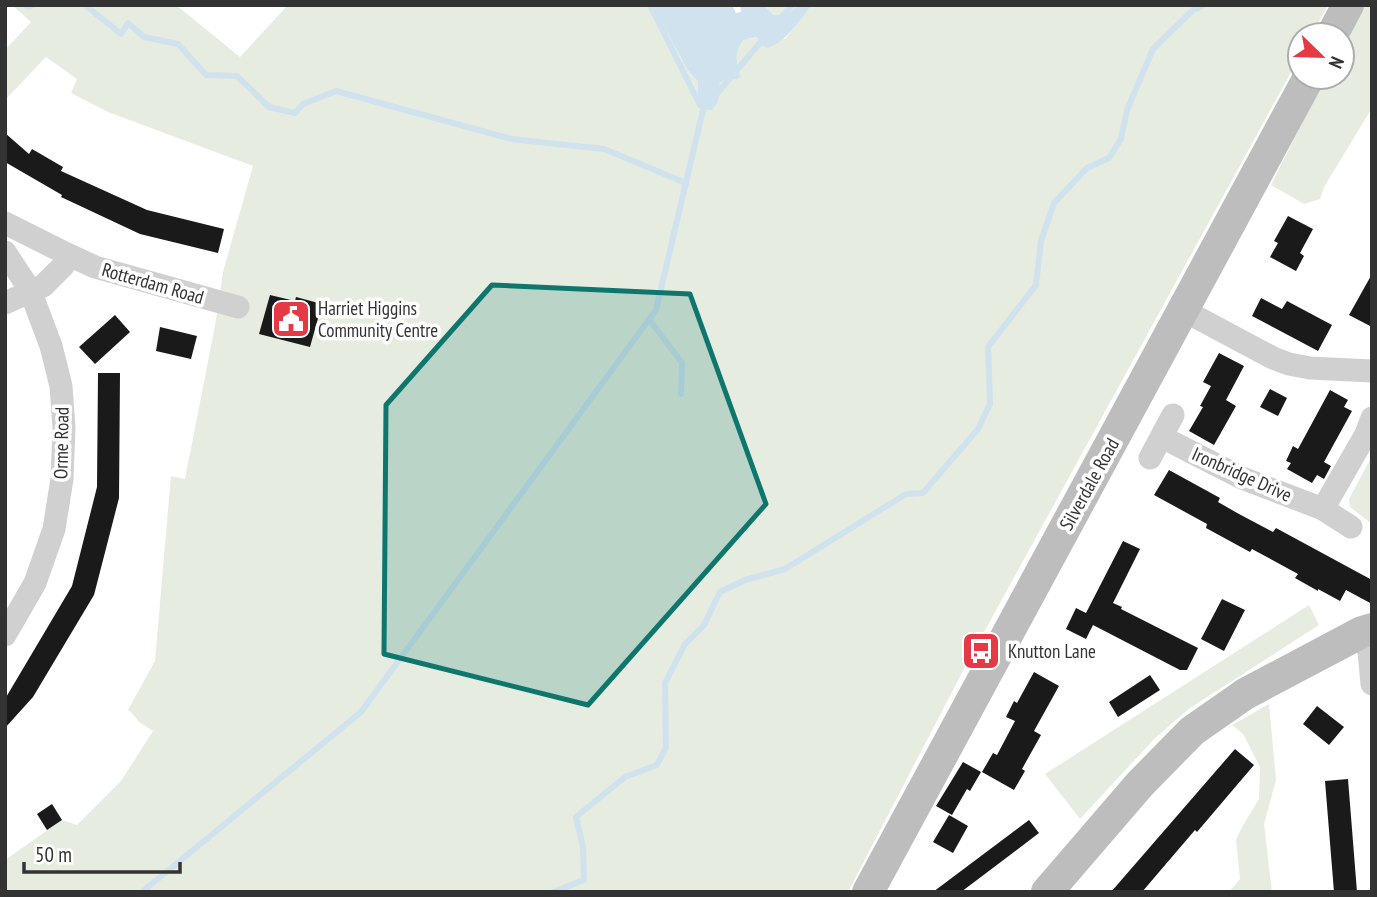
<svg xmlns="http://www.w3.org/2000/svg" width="1377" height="897" font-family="'PT Sans Narrow',sans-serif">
	<rect width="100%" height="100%" fill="#fff"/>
	<g fill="#e6ecdf">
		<path d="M 12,5 L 176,5 L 240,57 L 288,5 L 652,5 L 687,69 L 698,82 L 697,99 L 720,90 L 720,83 L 722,81 L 728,81 L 740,73 C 735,61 736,50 743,39 L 750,39 L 757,37 L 785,39 L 812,5 L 1328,5 L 1311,35 L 1300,35 L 1300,56 L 966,665 L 848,892 L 5,892 L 5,860 L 62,820 L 77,825 L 121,781 L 153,731 L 139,722 L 132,713 L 128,710 L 155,661 L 171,476 L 185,479 L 215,326 L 223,272 L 253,166 L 108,112 L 71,93 L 77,79 L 46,57 L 5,100 L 5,50 L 31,22 Z"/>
		<path d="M 768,5 L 798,5 L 789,13 L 774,15 L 766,8 Z"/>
		<path d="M 1363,5 L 1372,5 L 1372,108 L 1324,187 L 1320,199 L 1304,204 L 1271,185 L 1325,77 L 1342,77 L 1342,44 Z"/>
		<path d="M 1372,456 L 1372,524 L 1350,507 L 1349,499 Z"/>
		<path d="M 1309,605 L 1319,625 L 1190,708 L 1155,738 L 1080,819 L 1045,774 Z"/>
		<path d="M 1269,704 L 1276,780 L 1264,824 L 1272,892 L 1229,892 L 1240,879 L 1236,840 L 1242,827 L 1259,799 L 1260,767 L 1243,734 L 1232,725 Z"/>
	</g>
	<path fill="#cfe2ee" d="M 652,5 L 732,5 L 736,13 L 741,12 L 740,5 L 768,5 L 766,8 L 774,15 L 789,13 L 798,5 L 812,5 C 799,21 788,40 768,48 L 761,45 L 757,37 L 743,40 C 734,54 736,62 741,77 L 737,79 L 723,81 L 720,83 L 718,102 L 712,110 L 703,110 L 697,99 L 698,82 L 687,69 Z"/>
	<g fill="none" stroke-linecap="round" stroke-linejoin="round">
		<g stroke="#cfe2ee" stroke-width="6">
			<path d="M 26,5 L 28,7 L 33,5"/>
			<path d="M 85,5 L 121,34 L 128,23 L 144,37 L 178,44 L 206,75 L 237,76 L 269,107 L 295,113 L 303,104 L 336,91 L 511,139 L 604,149 L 686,183"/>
			<path d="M 650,5 L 700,105"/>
			<path d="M 781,18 L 792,5"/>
			<path d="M 715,96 L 765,37"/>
			<path d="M 649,319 L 682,363 L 681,394"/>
			<path d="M 142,892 L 361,712 L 656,310 L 703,110 L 708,104"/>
			<path d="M 553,892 L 584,880 L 583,847 L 576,817 L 625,777 L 657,765 L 666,747 L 665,683 L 685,644 L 704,625 L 720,592 L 745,580 L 785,569 L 906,494 L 923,493 L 978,429 L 990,404 L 988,347 L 1036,285 L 1041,241 L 1054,203 L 1087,168 L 1109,158 L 1121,139 L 1127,110 L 1153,49 L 1193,10 L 1204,5"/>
		</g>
	</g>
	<g fill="#1a1a1a">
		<path d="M 5,133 L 29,154 L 32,149 L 63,167 L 61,171 L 147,210 L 224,229 L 218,253 L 140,234 L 61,197 L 62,195 L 5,162 Z"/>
		<path d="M 1288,216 L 1313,229 L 1300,253 L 1304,256 L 1296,271 L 1270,257 L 1278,243 L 1274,241 Z"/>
		<path d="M 1372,274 L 1372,327 L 1349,315 Z"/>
		<path d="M 270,295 L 295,301 L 296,297 L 322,304 L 310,347 L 259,334 Z"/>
		<path d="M 1261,298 L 1282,309 L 1287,301 L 1332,325 L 1318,351 L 1252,316 Z"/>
		<path d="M 115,315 L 130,332 L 95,364 L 79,347 Z"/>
		<path d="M 160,327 L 197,336 L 191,359 L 156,351 Z"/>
		<path d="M 1219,353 L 1244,366 L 1226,400 L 1236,406 L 1214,445 L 1189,431 L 1203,407 L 1200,406 L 1211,386 L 1203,382 Z"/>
		<path d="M 98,373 L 120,373 L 119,498 L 94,595 L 33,697 L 5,728 L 5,699 L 72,586 L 97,487 Z"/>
		<path d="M 1270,389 L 1287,398 L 1278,416 L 1260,407 Z"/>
		<path d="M 1330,390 L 1348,400 L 1344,407 L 1352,411 L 1324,462 L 1331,466 L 1324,479 L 1317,475 L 1312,483 L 1287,469 L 1291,463 L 1286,461 L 1293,446 L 1298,449 Z"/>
		<path d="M 1169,470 L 1220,498 L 1218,502 L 1239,514 L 1273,532 L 1276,528 L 1372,580 L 1372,604 L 1346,590 L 1340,601 L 1318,589 L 1318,591 L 1295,578 L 1298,574 L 1252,549 L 1250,552 L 1206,528 L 1207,524 L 1154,495 Z"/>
		<path d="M 1123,541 L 1140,549 L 1113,603 L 1122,607 L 1121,609 L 1198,648 L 1187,670 L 1180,670 L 1093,625 L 1086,639 L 1066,629 L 1076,608 L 1086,613 Z"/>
		<path d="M 1222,599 L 1245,610 L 1224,651 L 1201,639 Z"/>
		<path d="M 1034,672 L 1059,686 L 1034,731 L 1041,735 L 1022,769 L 1025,771 L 1014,790 L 982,772 L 993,753 L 997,755 L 1015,721 L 1006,717 L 1014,701 L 1017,703 Z"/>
		<path d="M 1150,675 L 1160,690 L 1118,717 L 1109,702 Z"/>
		<path d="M 1317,706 L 1344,727 L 1329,745 L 1303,724 Z"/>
		<path d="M 1235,749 L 1254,765 L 1197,832 L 1195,830 L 1142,892 L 1111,892 Z"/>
		<path d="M 963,762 L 981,772 L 970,791 L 967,789 L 952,815 L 936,806 Z"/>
		<path d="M 1348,779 L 1357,892 L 1334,892 L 1325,781 Z"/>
		<path d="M 52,804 L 62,820 L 47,830 L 37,814 Z"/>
		<path d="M 949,815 L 968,826 L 953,853 L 933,842 Z"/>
		<path d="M 1029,820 L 1039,833 L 961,892 L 933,892 Z"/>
	</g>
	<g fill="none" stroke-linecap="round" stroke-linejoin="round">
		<g stroke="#d0d0d0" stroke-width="23">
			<path d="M 5,223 L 69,255 L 95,267 L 238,307"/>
			<path d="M 5,252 L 30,290 L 51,346 L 61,386 L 64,428 L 62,479 L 54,529 L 35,583 L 5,635"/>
			<path d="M 5,303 L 43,286 L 63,266 L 69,255"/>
			<path d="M 1183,310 L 1273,358 L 1289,364 L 1310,368 L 1372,371"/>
			<path d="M 1162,437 L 1242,478 L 1323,509 L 1351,527"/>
			<path d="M 1150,458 L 1173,415"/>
			<path d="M 1323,509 L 1366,434 L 1372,418"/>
			<path d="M 1362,632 L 1369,652 L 1372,684"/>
		</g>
		<g stroke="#bdbdbd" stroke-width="32">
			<path d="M 1332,35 L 1348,5"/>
			<path d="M 868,892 C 1014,620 1162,349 1309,77"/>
			<path d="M 1047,892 L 1140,784 L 1192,731 L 1245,694 L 1362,632 L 1372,629"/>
		</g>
	</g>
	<path fill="#0f766e" fill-opacity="0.2" stroke="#0f766e" stroke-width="5" stroke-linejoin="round" d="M 492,285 L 690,294 L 766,504 L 588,705 L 384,654 L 386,405 Z"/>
	<defs>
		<symbol id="civic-square" viewBox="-11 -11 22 22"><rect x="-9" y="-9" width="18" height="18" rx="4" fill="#e63946" stroke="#fff"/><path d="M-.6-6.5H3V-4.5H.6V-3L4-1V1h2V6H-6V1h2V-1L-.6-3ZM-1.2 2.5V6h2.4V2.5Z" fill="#fff"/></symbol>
		<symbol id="bus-square" viewBox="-11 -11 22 22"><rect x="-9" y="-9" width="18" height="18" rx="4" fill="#e63946" stroke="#fff"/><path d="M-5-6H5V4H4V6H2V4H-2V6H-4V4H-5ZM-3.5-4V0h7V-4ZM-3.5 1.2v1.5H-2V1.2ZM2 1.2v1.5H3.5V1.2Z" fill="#fff"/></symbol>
	</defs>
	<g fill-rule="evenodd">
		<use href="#civic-square" x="269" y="297" width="44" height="44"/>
		<use href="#bus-square" x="959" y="629" width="44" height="44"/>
	</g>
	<g text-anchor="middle" stroke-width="7" stroke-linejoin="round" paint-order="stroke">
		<g font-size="19" fill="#333" stroke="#fff">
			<text transform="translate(153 283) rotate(16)" y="7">Rotterdam Road</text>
			<text transform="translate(61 443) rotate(-89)" y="7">Orme Road</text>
			<text transform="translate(1242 474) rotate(24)" y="7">Ironbridge Drive</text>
			<text transform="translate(1089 484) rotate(-61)" y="7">Silverdale Road</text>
		</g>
		<g font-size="19" fill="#333" stroke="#fff" text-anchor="start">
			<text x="318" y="315">Harriet Higgins<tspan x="318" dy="22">Community Centre</tspan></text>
			<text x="1008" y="658">Knutton Lane</text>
		</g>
	</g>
	<rect width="1377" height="897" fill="none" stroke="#333333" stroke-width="14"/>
	<g transform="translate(1321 56) rotate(113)"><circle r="33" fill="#ffffff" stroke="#adadad" stroke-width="2"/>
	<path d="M0-5L12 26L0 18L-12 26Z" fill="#e63946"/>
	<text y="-10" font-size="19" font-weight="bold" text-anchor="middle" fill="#333333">N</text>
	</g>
	<path d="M24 862v10h156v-10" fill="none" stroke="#333333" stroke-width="3.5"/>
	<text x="35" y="862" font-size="21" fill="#333333" stroke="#ffffff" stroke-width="5" paint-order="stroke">50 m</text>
</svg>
